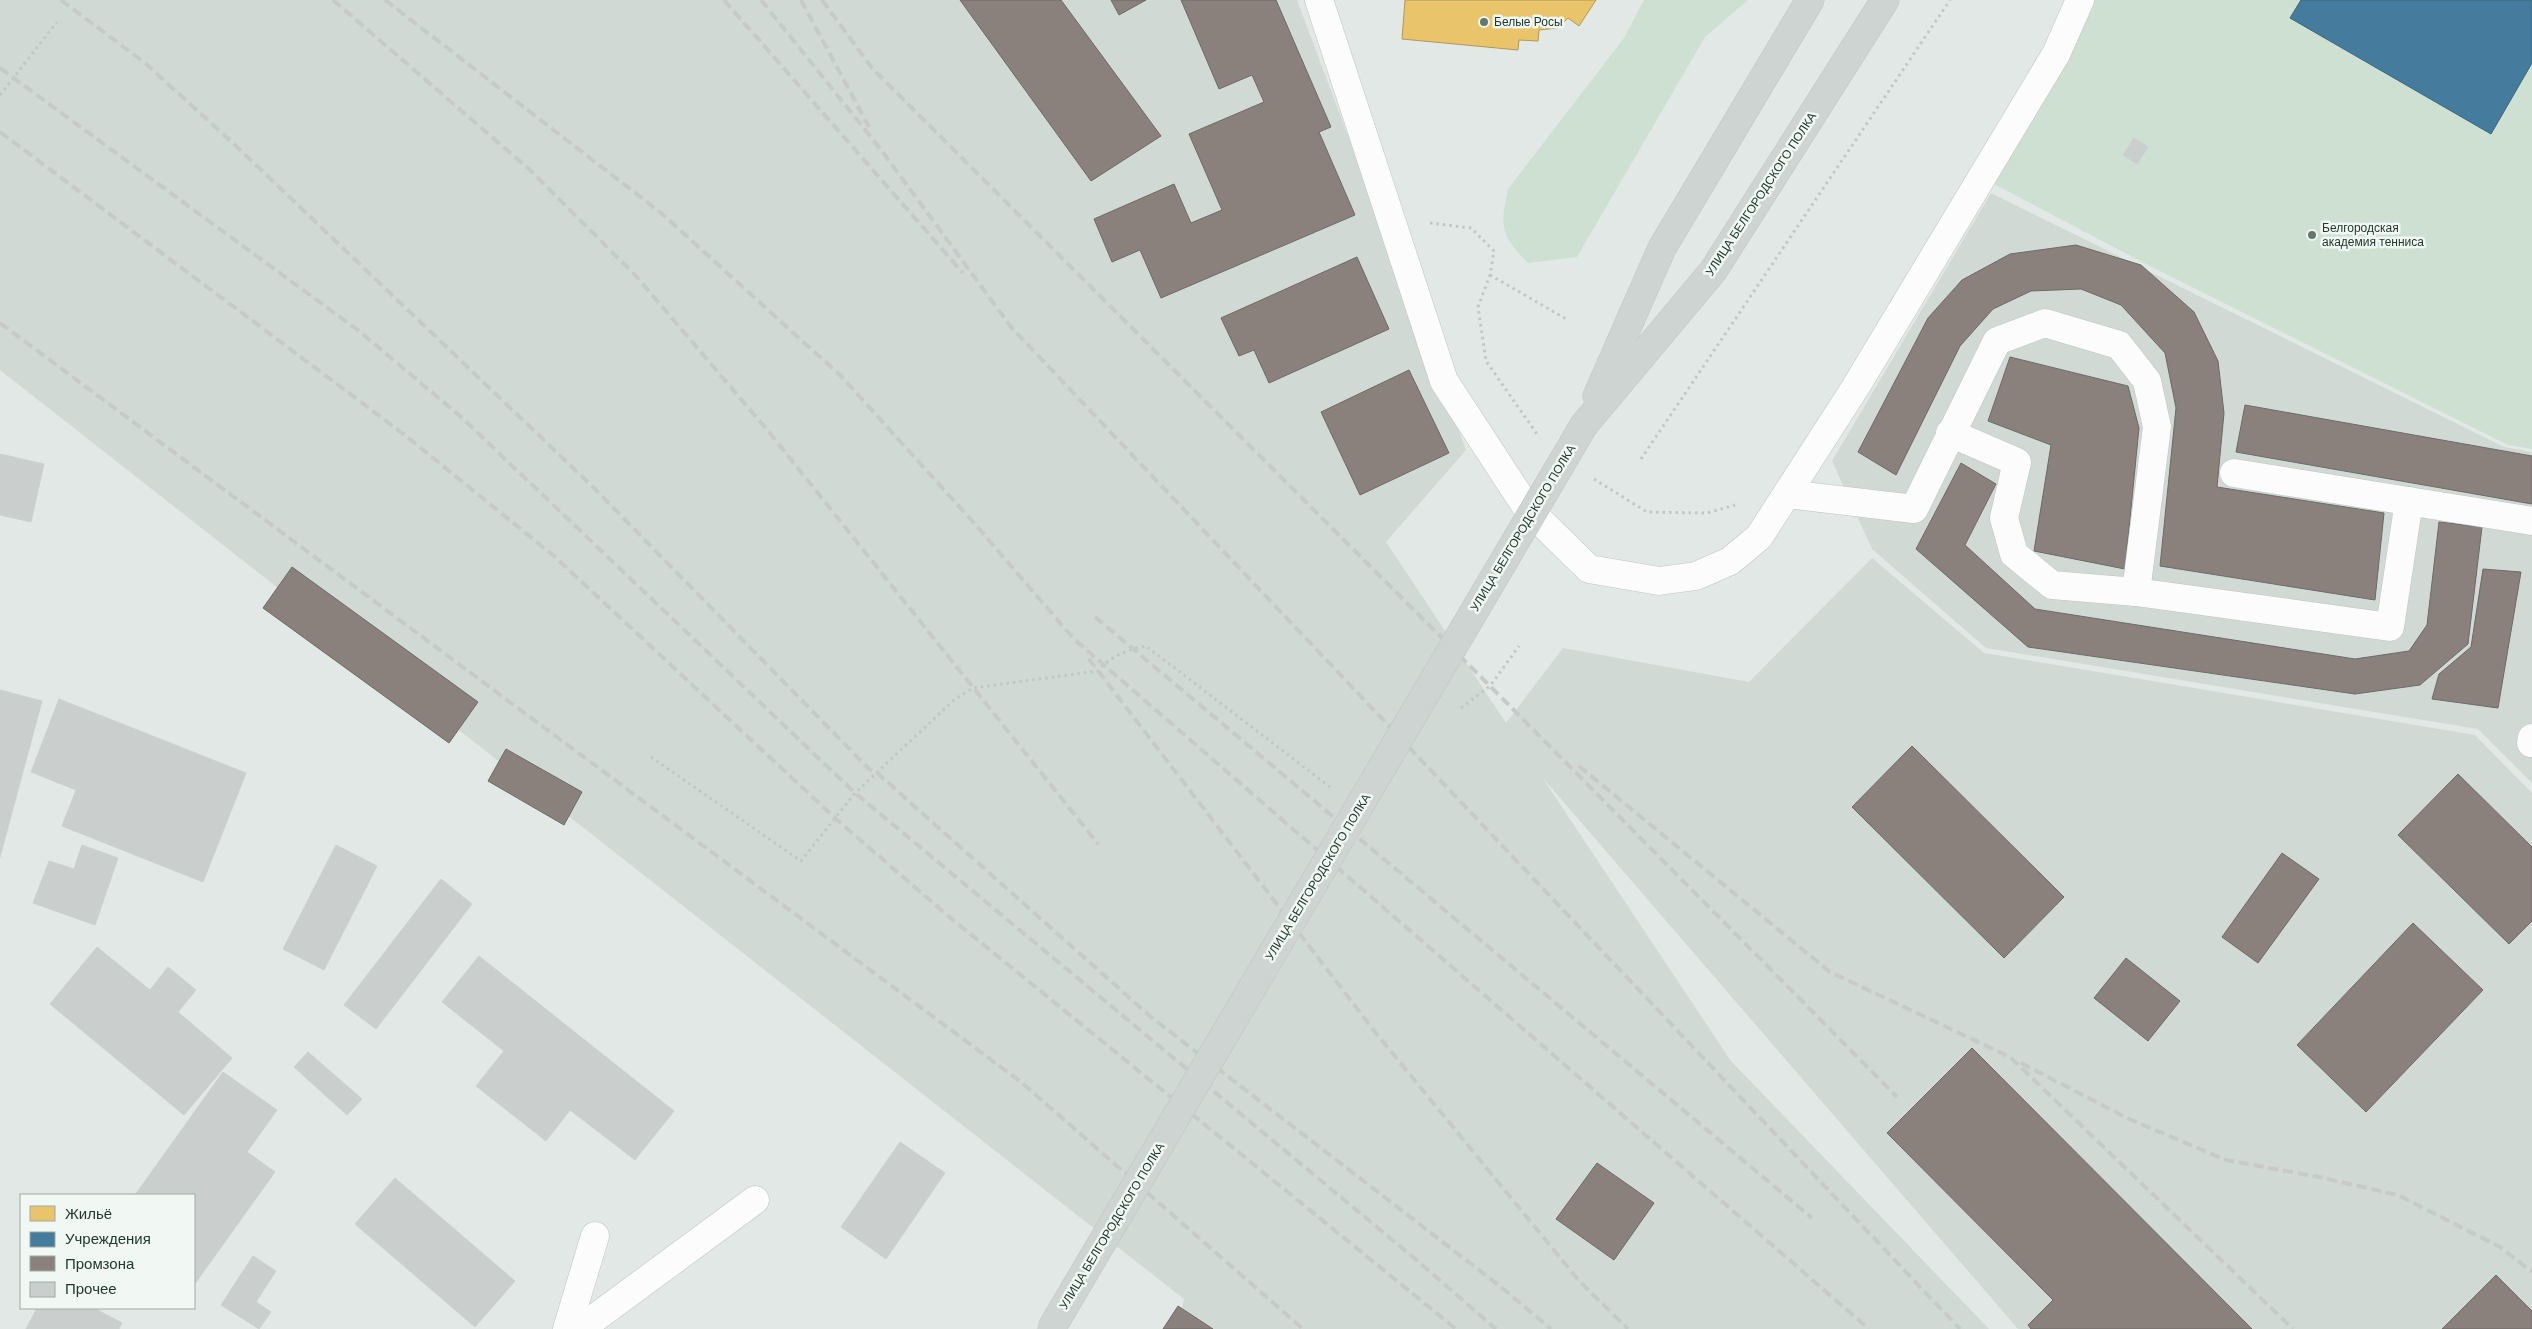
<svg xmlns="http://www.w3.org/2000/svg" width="2532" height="1329" font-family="Arial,sans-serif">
	<rect width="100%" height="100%" fill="#e2e8e5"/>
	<g fill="#d1d9d5">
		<path d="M 0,0 L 1297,0 L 1466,450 L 1386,542 L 1506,723 L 1563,648 L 1749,682 L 1872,558 L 1984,653 L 2475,735 L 2532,793 L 2532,1329 L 2018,1329 L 1542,777 L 1731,1061 L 1989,1329 L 1178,1329 L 1184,1299 L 0,370 Z"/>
		<path d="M 1991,193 L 2504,447 L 2532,452 L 2532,783 L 2478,729 L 1986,648 L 1872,549 L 1832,461 Z"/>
	</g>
	<g fill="#cde0d1">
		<path d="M 1644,0 L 1748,0 L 1705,37 L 1577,257 L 1528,263 C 1500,234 1500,228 1508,189 L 1624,38 Z"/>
		<path d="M 2093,0 L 2532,0 L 2532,449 L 2508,445 L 2150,266 L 1994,184 Z"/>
	</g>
	<path fill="#e9c46a" stroke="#ad9a59" d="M 1405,0 L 1596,0 L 1579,26 L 1568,18 L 1558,28 L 1539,30 L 1538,41 L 1519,40 L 1518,50 L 1402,39 Z"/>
	<path fill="#457b9d" stroke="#3a677d" d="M 2301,0 L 2532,0 L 2532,63 L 2491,134 L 2290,18 Z"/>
	<g fill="#8a817c" stroke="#6b6b66">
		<path d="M 960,0 L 1061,0 L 1161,136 L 1091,181 Z"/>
		<path d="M 1111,0 L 1146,0 L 1119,15 Z"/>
		<path d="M 1181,0 L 1276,0 L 1331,127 L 1319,132 L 1355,215 L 1161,298 L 1140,250 L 1112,262 L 1094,219 L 1174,184 L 1191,223 L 1222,210 L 1189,134 L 1264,102 L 1252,75 L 1219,89 Z"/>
		<path d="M 2076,245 L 2141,265 L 2194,312 L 2218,361 L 2224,413 L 2217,487 L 2384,513 L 2375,600 L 2160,566 L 2176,408 L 2165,353 L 2121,305 L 2081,289 L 2031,291 L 1993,309 L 1960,346 L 1896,475 L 1858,452 L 1928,318 L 1962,280 L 2010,254 Z"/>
		<path d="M 1357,257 L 1389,329 L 1269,383 L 1254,350 L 1239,356 L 1221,318 Z"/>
		<path d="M 2010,357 L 2128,386 L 2139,428 L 2125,569 L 2034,551 L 2051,445 L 1988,421 Z"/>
		<path d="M 1409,370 L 1449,453 L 1360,495 L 1321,412 Z"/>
		<path d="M 2245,405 L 2532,456 L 2532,504 L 2236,452 Z"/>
		<path d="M 1961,463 L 1996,484 L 1965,545 L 2035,609 L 2355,659 L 2409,651 L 2427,625 L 2439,522 L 2482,527 L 2468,644 L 2420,685 L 2355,694 L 2028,647 L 1916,549 Z"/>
		<path d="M 292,567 L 478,702 L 449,743 L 263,608 Z"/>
		<path d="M 2483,569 L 2521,572 L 2498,708 L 2432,699 L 2439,674 L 2471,647 Z"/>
		<path d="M 1912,746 L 2064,897 L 2004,958 L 1852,807 Z"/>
		<path d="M 506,749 L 582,792 L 564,825 L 488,781 Z"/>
		<path d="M 2458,774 L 2532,847 L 2532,921 L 2509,944 L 2398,835 Z"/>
		<path d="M 2282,853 L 2319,879 L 2258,963 L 2222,937 Z"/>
		<path d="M 2413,923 L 2483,990 L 2366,1112 L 2297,1045 Z"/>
		<path d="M 2126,958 L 2180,1001 L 2148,1041 L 2094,998 Z"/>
		<path d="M 1972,1048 L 2252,1329 L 2031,1329 L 2028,1325 L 2053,1300 L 1887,1133 Z"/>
		<path d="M 1597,1163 L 1654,1203 L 1614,1260 L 1556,1219 Z"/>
		<path d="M 2496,1275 L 2532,1311 L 2532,1329 L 2442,1329 Z"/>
		<path d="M 1178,1306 L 1213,1329 L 1163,1329 Z"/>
	</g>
	<g fill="#cacfcd" stroke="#cbd1ce">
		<path d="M 2134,138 L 2148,147 L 2137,164 L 2123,155 Z"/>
		<path d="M 0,454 L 44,464 L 31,522 L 0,515 Z"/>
		<path d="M 0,690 L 42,701 L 0,857 Z"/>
		<path d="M 59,699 L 246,773 L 203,882 L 62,826 L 76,790 L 31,772 Z"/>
		<path d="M 82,845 L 118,858 L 95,925 L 33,903 L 49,861 L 74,869 Z"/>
		<path d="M 336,845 L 377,866 L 324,970 L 283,949 Z"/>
		<path d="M 441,879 L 472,904 L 376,1029 L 344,1005 Z"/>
		<path d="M 97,947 L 150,990 L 168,967 L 196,990 L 178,1012 L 232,1058 L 184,1115 L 50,1004 Z"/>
		<path d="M 479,956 L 674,1111 L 635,1160 L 570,1110 L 546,1141 L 476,1086 L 504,1051 L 442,1002 Z"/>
		<path d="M 308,1052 L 362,1099 L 347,1115 L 294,1067 Z"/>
		<path d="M 223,1072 L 277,1110 L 247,1152 L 275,1172 L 194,1285 L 194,1195 L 135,1195 Z"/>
		<path d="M 900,1142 L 945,1173 L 886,1259 L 841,1227 Z"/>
		<path d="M 395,1178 L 515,1281 L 475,1327 L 355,1224 Z"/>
		<path d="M 253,1256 L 276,1271 L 256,1302 L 271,1312 L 259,1329 L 221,1305 Z"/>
		<path d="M 37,1308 L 94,1308 L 122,1323 L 119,1329 L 26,1329 Z"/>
	</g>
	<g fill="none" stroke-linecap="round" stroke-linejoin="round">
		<defs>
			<g id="minor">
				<path d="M 1319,0 L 1444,381 L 1527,508 L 1589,569 L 1659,581 L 1696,576 L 1730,561 L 1759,537 L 1855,388 L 2056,54 L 2080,0"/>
				<path d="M 1950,433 L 2017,462 L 2004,518 L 2014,554 L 2052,585 L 2136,592 L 2390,627 L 2409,501"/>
				<path d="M 2234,473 L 2532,521"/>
				<path d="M 1787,494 L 1914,509 L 1997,341 L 2045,323 L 2119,345 L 2147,381 L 2157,427 L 2136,592"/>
				<path d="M 2531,743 L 2532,738"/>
				<path d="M 567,1329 L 595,1236"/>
				<path d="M 580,1329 L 755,1200"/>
			</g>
			<g id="major">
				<path d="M 1597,396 L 1662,248 L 1810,0"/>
				<path d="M 1584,425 L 1713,271 L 1885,0"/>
			</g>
		</defs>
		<use href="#minor" stroke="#bfc4c2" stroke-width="29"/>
		<use href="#major" stroke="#bcc4c1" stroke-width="29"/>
		<g stroke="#c0c8c4" stroke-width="3" stroke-dasharray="2.5 4" stroke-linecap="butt">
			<path d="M 0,95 L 57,22"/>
			<path d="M 1430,223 L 1471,228 L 1494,251 L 1490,275 L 1478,307 L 1486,361 L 1537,434"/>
			<path d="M 1490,275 L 1568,320"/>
			<path d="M 1641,459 L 1950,0"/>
			<path d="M 1594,479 L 1647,512 L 1707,513 L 1735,505"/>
			<path d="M 1461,708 L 1490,686 L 1519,646"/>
			<path d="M 651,757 L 801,861 L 855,793 L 954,700 L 973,688 L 1098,671 C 1109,657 1129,649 1146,646 L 1330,787"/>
		</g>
		<use href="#minor" stroke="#fbfcfb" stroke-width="28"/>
		<use href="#major" stroke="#ced4d2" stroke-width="28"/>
		<g stroke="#c6cac8" stroke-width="4" stroke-dasharray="10 5" stroke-linecap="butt">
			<path d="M 61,0 L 145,63 L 234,144 L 593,487 L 869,769 L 876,772 L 1151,1017 L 1501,1287 L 1551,1329"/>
			<path d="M 333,0 L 529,169 L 635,275 L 769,432 L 1098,844"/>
			<path d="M 385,0 L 660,212 L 841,376 L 974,523 L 1074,639 L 1869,1329"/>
			<path d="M 724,0 L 963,273"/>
			<path d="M 761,0 L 882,151 L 1011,327 L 1960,1329"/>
			<path d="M 801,0 L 869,127"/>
			<path d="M 822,0 L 872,68 L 1490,686 L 1897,1097"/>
			<path d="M 0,68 L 359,331 L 460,416 L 855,793 L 1414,1258 L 1496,1329"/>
			<path d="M 0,132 L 401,432 L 554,556 L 836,819 L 947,915 L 1456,1329"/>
			<path d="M 0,323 L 1021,1082 L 1303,1329"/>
			<path d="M 1095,617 L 1812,1218"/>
			<path d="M 1089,659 L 1375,1032 L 1580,1282 L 1628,1329"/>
			<path d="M 1579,766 L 1830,972 L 2010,1057 L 2293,1329"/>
			<path d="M 2021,1063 L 2129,1119 L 2226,1160 L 2319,1177 L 2398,1195 L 2500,1247 L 2532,1272"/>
		</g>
		<defs>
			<path id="major-bridge" d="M 1051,1329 L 1584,425"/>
		</defs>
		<use href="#major-bridge" stroke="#bcc4c1" stroke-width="29" stroke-linecap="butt"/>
		<use href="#major-bridge" stroke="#ced4d2" stroke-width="28"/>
	</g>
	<g fill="#657670" stroke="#f1f7f3" stroke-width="2">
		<circle cx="1484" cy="22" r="5"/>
		<circle cx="2312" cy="235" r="5"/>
	</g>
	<g text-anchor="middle" stroke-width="5" stroke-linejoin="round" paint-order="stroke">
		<g font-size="12" fill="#223931" stroke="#f1f7f3" text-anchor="start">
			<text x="1494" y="26">Белые Росы</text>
			<text x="2322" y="232">Белгородская<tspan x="2322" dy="14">академия тенниса</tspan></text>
		</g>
		<g font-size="12" fill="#223931" stroke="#f1f7f3">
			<text transform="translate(1761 194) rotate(-57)" y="4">УЛИЦА БЕЛГОРОДСКОГО ПОЛКА</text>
			<text transform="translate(1523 528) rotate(-59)" y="4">УЛИЦА БЕЛГОРОДСКОГО ПОЛКА</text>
			<text transform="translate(1318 877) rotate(-59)" y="4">УЛИЦА БЕЛГОРОДСКОГО ПОЛКА</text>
			<text transform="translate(1112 1226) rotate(-59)" y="4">УЛИЦА БЕЛГОРОДСКОГО ПОЛКА</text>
		</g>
	</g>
	<rect x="20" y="1194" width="175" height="115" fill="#f1f7f3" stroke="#9eaba5"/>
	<rect x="30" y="1206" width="25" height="15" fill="#e9c46a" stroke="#9eaba5"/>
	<text x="65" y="1219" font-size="15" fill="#223931">Жильё</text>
	<rect x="30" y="1232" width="25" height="15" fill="#457b9d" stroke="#9eaba5"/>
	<text x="65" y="1244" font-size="15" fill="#223931">Учреждения</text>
	<rect x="30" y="1256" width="25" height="15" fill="#8a817c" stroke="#9eaba5"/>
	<text x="65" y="1269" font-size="15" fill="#223931">Промзона</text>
	<rect x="30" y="1282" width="25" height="15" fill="#cacfcd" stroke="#9eaba5"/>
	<text x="65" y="1294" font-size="15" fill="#223931">Прочее</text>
</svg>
